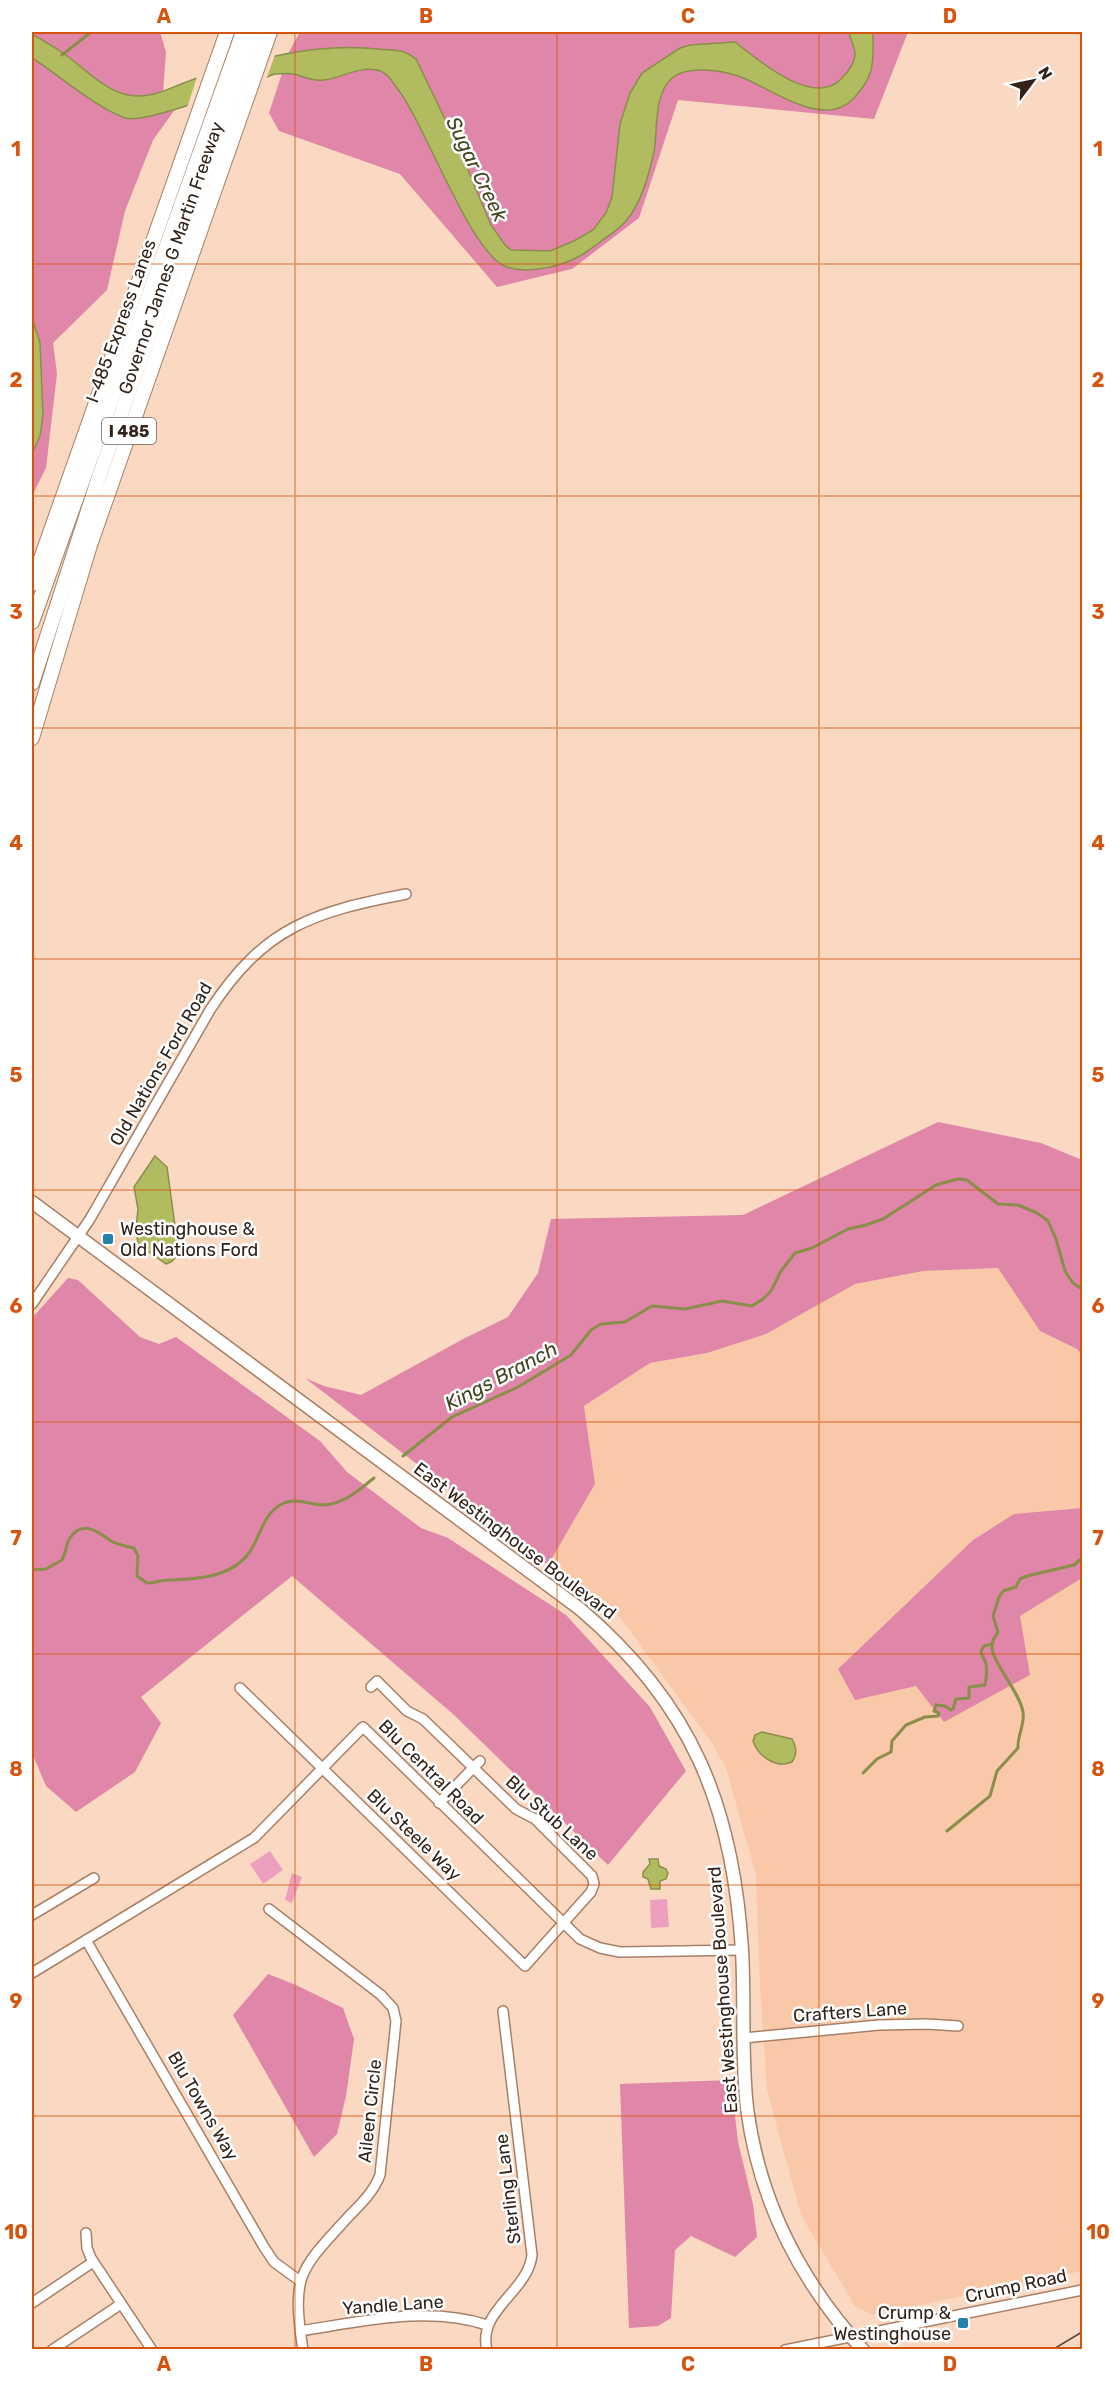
<svg xmlns="http://www.w3.org/2000/svg" width="1114" height="2381" font-family="Rubik,sans-serif">
	<rect width="100%" height="100%" fill="#fad8c2"/>
	<path fill="#f8c8a8" d="M 999,1268 L 1040,1331 L 1077,1349 L 1082,1355 L 1082,1508 L 1014,1514 L 973,1540 L 838,1669 L 856,1699 L 916,1686 L 945,1722 L 1020,1616 L 1082,1578 L 1082,2271 L 872,2315 L 855,2306 L 801,2215 L 767,2090 L 760,1987 L 756,1875 L 726,1768 L 712,1743 L 619,1616 L 548,1565 L 595,1484 L 584,1406 L 650,1363 L 707,1353 L 766,1334 L 854,1284 L 923,1271 Z"/>
	<g fill="#eca0bd">
		<path d="M 270,1851 L 283,1870 L 263,1884 L 250,1864 Z"/>
		<path d="M 292,1873 L 302,1877 L 292,1903 L 285,1900 Z"/>
		<path d="M 667,1899 L 669,1927 L 651,1928 L 650,1900 Z"/>
	</g>
	<g fill="#df86a9">
		<path d="M 32,32 L 160,32 L 166,52 L 163,93 L 142,97 L 124,95 L 102,83 L 64,53 L 32,34 Z"/>
		<path d="M 300,32 L 908,32 L 874,119 L 678,100 L 639,218 L 572,269 L 497,287 L 400,174 L 279,131 L 269,113 L 289,52 Z"/>
		<path d="M 32,58 L 102,106 L 140,118 L 176,108 L 153,140 L 125,211 L 107,290 L 53,343 L 57,374 L 46,468 L 32,496 L 32,454 L 40,436 L 43,415 L 40,343 L 32,317 Z"/>
		<path d="M 938,1122 L 1041,1143 L 1082,1160 L 1082,1355 L 1077,1349 L 1040,1331 L 998,1268 L 923,1271 L 855,1284 L 766,1334 L 707,1353 L 650,1363 L 584,1406 L 595,1484 L 548,1565 L 305,1378 L 324,1386 L 361,1395 L 465,1338 L 508,1317 L 538,1273 L 551,1219 L 743,1215 Z"/>
		<path d="M 68,1278 L 78,1280 L 140,1337 L 159,1344 L 176,1337 L 320,1441 L 347,1472 L 421,1528 L 448,1538 L 566,1615 L 650,1707 L 686,1771 L 608,1865 L 453,1714 L 292,1576 L 141,1697 L 161,1723 L 135,1772 L 76,1812 L 46,1786 L 32,1753 L 32,1318 Z"/>
		<path d="M 1082,1508 L 1082,1578 L 1020,1616 L 1030,1675 L 944,1722 L 916,1686 L 855,1700 L 838,1669 L 973,1540 L 1014,1514 Z"/>
		<path d="M 268,1974 L 296,1985 L 343,2008 L 354,2039 L 346,2096 L 337,2134 L 314,2157 L 233,2015 Z"/>
		<path d="M 731,2080 L 738,2142 L 753,2204 L 757,2237 L 735,2257 L 691,2236 L 675,2250 L 671,2318 L 658,2326 L 629,2328 L 620,2084 Z"/>
	</g>
	<g fill="#b1bc61" stroke="#8b8e4b" stroke-width="1.5">
		<path d="M 849,32 L 873,32 C 873,62 876,74 854,98 C 826,129 775,92 746,79 C 728,71 689,64 672,78 C 653,95 658,130 654,152 C 649,174 641,205 625,222 C 618,230 608,236 600,242 C 593,247 586,253 578,257 C 559,267 527,274 507,267 C 471,256 425,123 397,88 C 392,81 387,72 377,70 C 360,66 341,78 324,80 C 313,82 304,76 293,74 C 288,73 281,74 275,74 C 250,83 145,125 125,118 C 95,107 59,75 32,58 L 32,34 C 42,40 53,46 63,53 C 81,65 106,92 128,95 C 155,100 173,85 198,78 C 256,59 316,42 378,49 C 395,51 402,48 416,59 L 458,146 L 491,225 L 505,245 L 511,250 L 550,251 L 574,241 L 593,230 L 606,213 L 612,197 L 620,124 L 630,93 L 642,73 L 680,48 L 690,45 L 735,42 C 758,60 813,108 841,79 C 848,72 855,64 855,54 C 855,47 850,39 849,32 Z"/>
		<path d="M 32,317 L 40,343 L 43,415 L 40,436 L 32,454 Z"/>
		<path d="M 155,1156 L 167,1167 L 178,1248 C 176,1257 175,1261 166,1264 L 138,1244 L 136,1228 L 138,1209 L 134,1187 Z"/>
		<path d="M 762,1732 L 792,1739 C 797,1748 797,1754 792,1762 C 776,1769 758,1756 753,1741 L 755,1735 Z"/>
		<path d="M 649,1859 L 658,1859 L 659,1866 L 666,1869 L 668,1873 L 666,1879 L 660,1881 L 660,1889 L 651,1889 L 648,1879 L 643,1877 L 643,1872 L 650,1864 Z"/>
	</g>
	<path fill="#fad8c2" d="M 276,52 L 266,80 L 187,108 L 198,74 Z"/>
	<g fill="none" stroke-linecap="round" stroke-linejoin="round">
		<g stroke="#8b8e4b" stroke-width="3">
			<path d="M 62,55 L 91,32"/>
			<path d="M 403,1456 L 452,1417 L 518,1387 L 571,1355 L 591,1330 L 601,1324 L 625,1322 L 652,1306 L 685,1309 L 722,1301 L 752,1306 L 763,1299 L 771,1291 L 781,1271 L 795,1253 L 812,1248 L 848,1229 L 866,1225 L 883,1219 L 936,1185 L 958,1179 L 967,1180 L 998,1204 L 1018,1205 L 1037,1213 L 1048,1221 L 1056,1239 L 1065,1271 L 1073,1283 L 1082,1289"/>
			<path d="M 32,1570 L 46,1569 L 62,1560 C 66,1553 66,1544 70,1538 C 83,1519 98,1532 111,1541 C 118,1545 126,1546 134,1548 L 138,1556 L 137,1576 L 147,1583 C 154,1583 162,1580 169,1580 C 197,1579 230,1578 249,1553 C 260,1538 263,1513 282,1504 C 295,1497 308,1504 322,1505 C 343,1505 359,1490 374,1478"/>
			<path d="M 863,1773 L 877,1759 L 891,1752 L 892,1741 L 906,1725 L 925,1717 L 938,1716 L 939,1713 L 934,1711 L 936,1705 L 945,1706 L 951,1710 L 953,1709 L 956,1699 L 969,1698 L 969,1687 L 985,1685 C 986,1680 987,1670 986,1664 C 985,1656 977,1655 984,1646 L 992,1644"/>
			<path d="M 947,1831 L 990,1796 L 997,1771 L 1018,1748 C 1017,1736 1025,1725 1023,1712 C 1020,1692 990,1660 992,1645 C 992,1640 996,1636 998,1632 L 993,1616 L 999,1597 L 1003,1591 L 1016,1587 L 1020,1579 L 1027,1576 L 1074,1565 L 1082,1558"/>
		</g>
		<defs>
			<g id="minor">
				<path d="M 32,1304 L 90,1219 L 210,1010 C 264,927 313,912 406,894"/>
				<path d="M 240,1688 L 525,1966 L 591,1892 L 594,1884 L 592,1876 L 535,1819 L 516,1809 L 423,1719 L 407,1711 L 377,1681 L 371,1687"/>
				<path d="M 439,1803 L 480,1761"/>
				<path d="M 269,1909 L 381,1995 L 393,2008 L 396,2021 L 380,2175 C 374,2191 362,2203 350,2215 C 300,2270 291,2273 303,2350"/>
				<path d="M 32,1915 L 94,1878"/>
				<path d="M 86,1940 L 264,2247 L 274,2262 L 300,2281"/>
				<path d="M 32,1973 L 254,1838 L 363,1727 L 580,1939 L 600,1948 L 620,1952 L 742,1950"/>
				<path d="M 744,2038 L 879,2025 L 927,2024 L 958,2026"/>
				<path d="M 86,2233 L 87,2248 L 91,2258 L 152,2350"/>
				<path d="M 32,2303 L 93,2262"/>
				<path d="M 300,2331 C 360,2322 428,2305 487,2325"/>
				<path d="M 52,2350 L 121,2304"/>
				<path d="M 487,2350 C 477,2310 528,2292 532,2255 L 503,2011"/>
				<path d="M 785,2350 L 1082,2290"/>
			</g>
			<path id="major" d="M 32,1202 L 580,1609 C 692,1704 733,1806 742,1950 C 745,2002 741,2056 747,2108 C 759,2201 800,2281 863,2350"/>
			<g id="highway">
				<path d="M 32,584 L 227,32"/>
				<path d="M 32,622 L 243,32"/>
				<path d="M 32,683 L 100,474 L 256,32"/>
				<path d="M 32,738 L 90,545 L 270,32"/>
			</g>
		</defs>
		<use href="#minor" stroke="#a78067" stroke-width="12"/>
		<use href="#major" stroke="#a78067" stroke-width="15"/>
		<use href="#highway" stroke="#a78067" stroke-width="16"/>
		<use href="#minor" stroke="#fff" stroke-width="9"/>
		<use href="#major" stroke="#fff" stroke-width="12"/>
		<use href="#highway" stroke="#fff" stroke-width="14"/>
		<path stroke="#5c483c" stroke-width="1.5" d="M 1052,2350 L 1082,2332"/>
	</g>
	<path fill="none" stroke="#d6540d" stroke-width="1.5" stroke-opacity="0.55" d="M 295,32 L 295,2350M 557,32 L 557,2350M 819,32 L 819,2350M 32,264 L 1082,264M 32,496 L 1082,496M 32,728 L 1082,728M 32,959 L 1082,959M 32,1190 L 1082,1190M 32,1422 L 1082,1422M 32,1654 L 1082,1654M 32,1885 L 1082,1885M 32,2116 L 1082,2116"/>
	<g fill="#2581ae" stroke="#fff" stroke-width="2">
		<rect x="102" y="1233" width="12" height="12" rx="3"/>
		<rect x="957" y="2317" width="12" height="12" rx="3"/>
	</g>
	<g text-anchor="middle" stroke-width="5" stroke-linejoin="round" paint-order="stroke">
		<rect fill="#fff" stroke="#70645d" stroke-width="1.5" x="102" y="418" width="54" height="26" rx="4.5"/>
		<g font-size="16" font-weight="bold" fill="#322218">
			<text x="129" y="437">I 485</text>
		</g>
		<g font-size="18" fill="#322218" stroke="#fff">
			<text transform="translate(171 258) rotate(-71)" y="6">Governor James G Martin Freeway</text>
			<text transform="translate(121 321) rotate(-70)" y="6">I-485 Express Lanes</text>
			<text transform="translate(161 1064) rotate(-60)" y="6">Old Nations Ford Road</text>
			<text transform="translate(515 1541) rotate(37)" y="6">East Westinghouse Boulevard</text>
			<text transform="translate(431 1772) rotate(45)" y="6">Blu Central Road</text>
			<text transform="translate(552 1818) rotate(42)" y="6">Blu Stub Lane</text>
			<text transform="translate(414 1835) rotate(44)" y="6">Blu Steele Way</text>
			<text transform="translate(723 1990) rotate(-94)" y="6">East Westinghouse Boulevard</text>
			<text transform="translate(850 2012) rotate(-4)" y="6">Crafters Lane</text>
			<text transform="translate(203 2106) rotate(60)" y="6">Blu Towns Way</text>
			<text transform="translate(370 2111) rotate(-84)" y="6">Aileen Circle</text>
			<text transform="translate(508 2189) rotate(-97)" y="6">Sterling Lane</text>
			<text transform="translate(1016 2286) rotate(-12)" y="6">Crump Road</text>
			<text transform="translate(393 2305) rotate(-4)" y="6">Yandle Lane</text>
		</g>
		<g font-size="18" fill="#322218" stroke="#fff" text-anchor="start">
			<text x="120" y="1235">Westinghouse &amp;<tspan x="120" dy="21">Old Nations Ford</tspan></text>
			<text x="951" y="2319" text-anchor="end">Crump &amp;<tspan x="951" dy="21">Westinghouse</tspan></text>
		</g>
		<g font-size="20" font-style="italic" fill="#41461f" stroke="#fff">
			<text transform="translate(477 169) rotate(64)" y="7">Sugar Creek</text>
			<text transform="translate(501 1376) rotate(-28)" y="7">Kings Branch</text>
		</g>
	</g>
	<rect width="1114" height="2381" fill="none" stroke="#ffffff" stroke-width="66"/>
	<g transform="translate(1033 81) rotate(58)" stroke="#ffffff" stroke-width="4.5" paint-order="stroke">
	<path d="M0-4.5L10 22L0 15L-10 22Z" fill="#322218"/>
	<text y="-9" font-size="16" font-weight="bold" text-anchor="middle" fill="#322218">N</text>
	</g>
	<rect x="33" y="33" width="1048" height="2315" fill="none" stroke="#d6540d" stroke-width="2"/>
	<g font-size="20" text-anchor="middle" font-weight="bold" fill="#d6540d">
		<text x="164" y="23">A</text>
		<text x="426" y="23">B</text>
		<text x="688" y="23">C</text>
		<text x="950" y="23">D</text>
		<text x="16" y="156">1</text>
		<text x="1098" y="156">1</text>
		<text x="16" y="387">2</text>
		<text x="1098" y="387">2</text>
		<text x="16" y="619">3</text>
		<text x="1098" y="619">3</text>
		<text x="16" y="850">4</text>
		<text x="1098" y="850">4</text>
		<text x="16" y="1082">5</text>
		<text x="1098" y="1082">5</text>
		<text x="16" y="1313">6</text>
		<text x="1098" y="1313">6</text>
		<text x="16" y="1545">7</text>
		<text x="1098" y="1545">7</text>
		<text x="16" y="1776">8</text>
		<text x="1098" y="1776">8</text>
		<text x="16" y="2008">9</text>
		<text x="1098" y="2008">9</text>
		<text x="16" y="2239">10</text>
		<text x="1098" y="2239">10</text>
		<text x="164" y="2371">A</text>
		<text x="426" y="2371">B</text>
		<text x="688" y="2371">C</text>
		<text x="950" y="2371">D</text>
	</g>
</svg>
